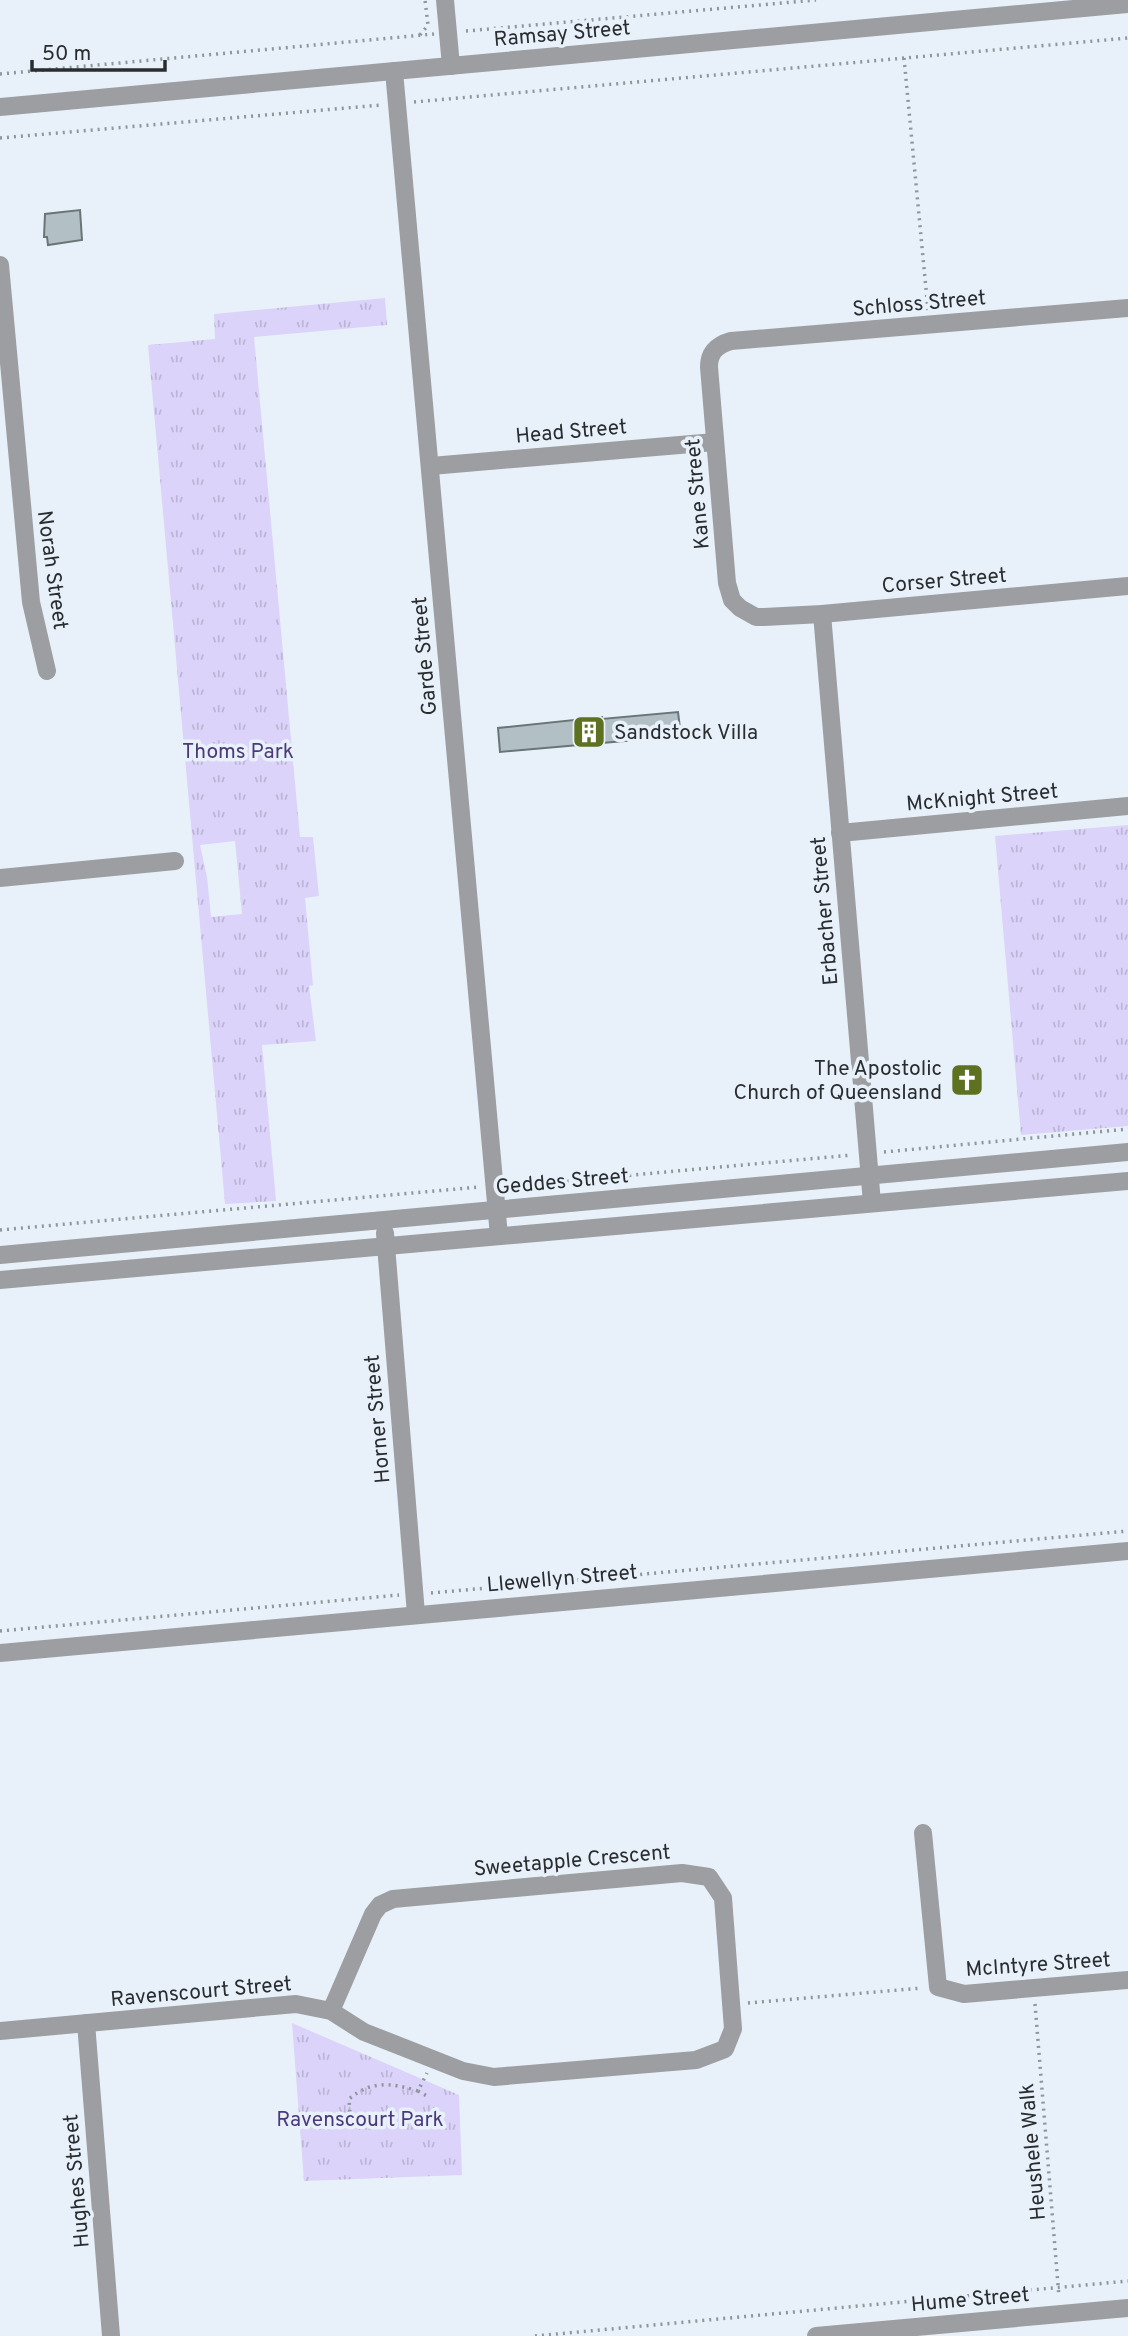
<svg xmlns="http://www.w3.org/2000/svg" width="1128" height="2336" font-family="Overpass,sans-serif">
	<defs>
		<pattern id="grass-tufts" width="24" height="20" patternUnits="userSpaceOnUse" patternTransform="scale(1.75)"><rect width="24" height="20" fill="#dbd3f9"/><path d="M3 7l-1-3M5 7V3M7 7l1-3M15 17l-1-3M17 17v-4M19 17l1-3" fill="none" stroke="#bcb5d6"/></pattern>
	</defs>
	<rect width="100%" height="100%" fill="#e8f1fa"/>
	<g fill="url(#grass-tufts)" fill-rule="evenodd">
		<path d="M 385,298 L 387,325 L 254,337 L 300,837 L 313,837 L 319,896 L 305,898 L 313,985 L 309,986 L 316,1041 L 262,1045 L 276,1201 L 225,1204 L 148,345 L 215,339 L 214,314 ZM 235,841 L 242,914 L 211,917 L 207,877 L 200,845 Z"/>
		<path d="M 1128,825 L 1128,1126 L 1021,1135 L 995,836 Z"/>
		<path d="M 292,2023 L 459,2095 L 462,2175 L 304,2181 Z"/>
	</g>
	<g fill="#b2bfc4" stroke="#697579" stroke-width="2">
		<path d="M 80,210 L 82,240 L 48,245 L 47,237 L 44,237 L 45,214 Z"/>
		<path d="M 678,712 L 681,736 L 500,752 L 498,728 L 602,717 L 602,719 Z"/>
	</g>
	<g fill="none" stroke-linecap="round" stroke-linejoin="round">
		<g stroke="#8e959b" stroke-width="3.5" stroke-dasharray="2 5" stroke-linecap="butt">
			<path d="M 466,31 L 816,0"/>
			<path d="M 420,35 L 428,25 L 425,0"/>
			<path d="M 904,58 L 928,310"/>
			<path d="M 0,74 L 434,34"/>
			<path d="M 414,102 L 1128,38"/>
			<path d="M 0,138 L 381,105"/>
			<path d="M 884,1152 L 1128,1129"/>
			<path d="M 511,1185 L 536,1186 L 556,1182 L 852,1155"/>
			<path d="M 0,1230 L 479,1187"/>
			<path d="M 431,1593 L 1128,1531"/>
			<path d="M 0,1631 L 399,1595"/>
			<path d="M 748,2003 L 922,1988"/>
			<path d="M 1035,2004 L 1059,2297"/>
			<path d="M 418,2091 L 427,2096"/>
			<path d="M 361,2129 L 350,2115 L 349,2099 C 371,2080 392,2083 418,2091 L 427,2073"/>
			<path d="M 535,2336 L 1128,2281"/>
		</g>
		<g stroke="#9c9ea2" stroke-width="18">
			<path d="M 445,0 L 451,66"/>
			<path d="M 394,71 L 499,1236"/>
			<path d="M 0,265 L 31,602 L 47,671"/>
			<path d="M 1128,308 L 731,341 C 717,345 709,352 709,367 L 727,583 L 732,600 L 740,608 L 756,617 L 764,617 L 822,614 L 1128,586"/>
			<path d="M 431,466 L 715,442"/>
			<path d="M 822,614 L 872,1203"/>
			<path d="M 840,833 L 1128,806"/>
			<path d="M 0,878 L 175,861"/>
			<path d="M 385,1233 L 416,1614"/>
			<path d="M 0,1255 L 1128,1152"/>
			<path d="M 0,1280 L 1128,1181"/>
			<path d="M 0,1653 L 1128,1551"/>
			<path d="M 923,1833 L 938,1987 L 964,1994 L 1128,1980"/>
			<path d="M 86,2023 L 111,2336"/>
			<path d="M 0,2031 L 296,2004 L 331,2011 L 364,2032 L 463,2071 L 494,2077 L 696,2060 L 725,2049 L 733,2029 L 723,1898 L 709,1877 L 682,1873 L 393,1899 L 380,1905 L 373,1914 L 331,2011"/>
		</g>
		<g stroke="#9c9ea2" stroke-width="18">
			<path d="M 0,107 L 1128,4"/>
			<path d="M 816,2336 L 1128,2308"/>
		</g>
	</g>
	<defs>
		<symbol id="building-square" viewBox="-11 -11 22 22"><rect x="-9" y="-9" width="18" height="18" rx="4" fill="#5d7120" stroke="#e8f1fa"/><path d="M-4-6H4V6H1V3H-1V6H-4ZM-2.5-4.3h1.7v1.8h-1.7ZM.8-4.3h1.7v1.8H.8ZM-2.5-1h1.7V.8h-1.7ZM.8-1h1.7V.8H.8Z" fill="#fff"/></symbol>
		<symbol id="church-square" viewBox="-11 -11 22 22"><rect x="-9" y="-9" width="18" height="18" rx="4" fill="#5d7120" stroke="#e8f1fa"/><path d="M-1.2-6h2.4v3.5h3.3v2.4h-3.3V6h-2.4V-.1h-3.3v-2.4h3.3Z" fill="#fff"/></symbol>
	</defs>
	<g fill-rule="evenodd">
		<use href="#building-square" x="570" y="713" width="38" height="38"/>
		<use href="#church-square" x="948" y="1061" width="38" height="38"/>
	</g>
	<g text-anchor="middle" stroke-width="7" stroke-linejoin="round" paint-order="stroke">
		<g font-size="21" fill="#292d30" stroke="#e8f1fa">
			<text transform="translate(562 33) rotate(-5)" y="7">Ramsay Street</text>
			<text transform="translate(919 303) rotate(-5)" y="7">Schloss Street</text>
			<text transform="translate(571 431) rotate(-5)" y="7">Head Street</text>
			<text transform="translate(697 494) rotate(-95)" y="7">Kane Street</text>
			<text transform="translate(53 570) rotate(82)" y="7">Norah Street</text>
			<text transform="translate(944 580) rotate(-5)" y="7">Corser Street</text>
			<text transform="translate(424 656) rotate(-95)" y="7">Garde Street</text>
			<text transform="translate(982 797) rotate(-5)" y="7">McKnight Street</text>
			<text transform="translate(824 911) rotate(-95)" y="7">Erbacher Street</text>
			<text transform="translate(562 1181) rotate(-5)" y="7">Geddes Street</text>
			<text transform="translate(377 1419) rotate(-95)" y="7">Horner Street</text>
			<text transform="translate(562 1578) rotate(-5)" y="7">Llewellyn Street</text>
			<text transform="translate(572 1860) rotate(-5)" y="7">Sweetapple Crescent</text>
			<text transform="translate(1038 1964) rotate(-4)" y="7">McIntyre Street</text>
			<text transform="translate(201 1991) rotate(-5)" y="7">Ravenscourt Street</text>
			<text transform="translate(1032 2152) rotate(-95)" y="7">Heushele Walk</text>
			<text transform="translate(76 2181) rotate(-95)" y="7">Hughes Street</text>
			<text transform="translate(970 2299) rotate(-5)" y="7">Hume Street</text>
		</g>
		<g font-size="21" fill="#292d30" stroke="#e8f1fa" text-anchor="start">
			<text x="614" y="739">Sandstock Villa</text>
			<text x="942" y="1075" text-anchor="end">The Apostolic<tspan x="942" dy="24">Church of Queensland</tspan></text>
		</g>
		<g font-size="21" fill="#4c397b" stroke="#e8f1fa">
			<text x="238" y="758">Thoms Park</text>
			<text x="360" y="2126">Ravenscourt Park</text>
		</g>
	</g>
	<path d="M32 60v10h133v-10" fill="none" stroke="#292d30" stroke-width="3.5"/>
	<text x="42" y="60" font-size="21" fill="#292d30" stroke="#e8f1fa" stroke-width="5" paint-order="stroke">50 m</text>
</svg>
